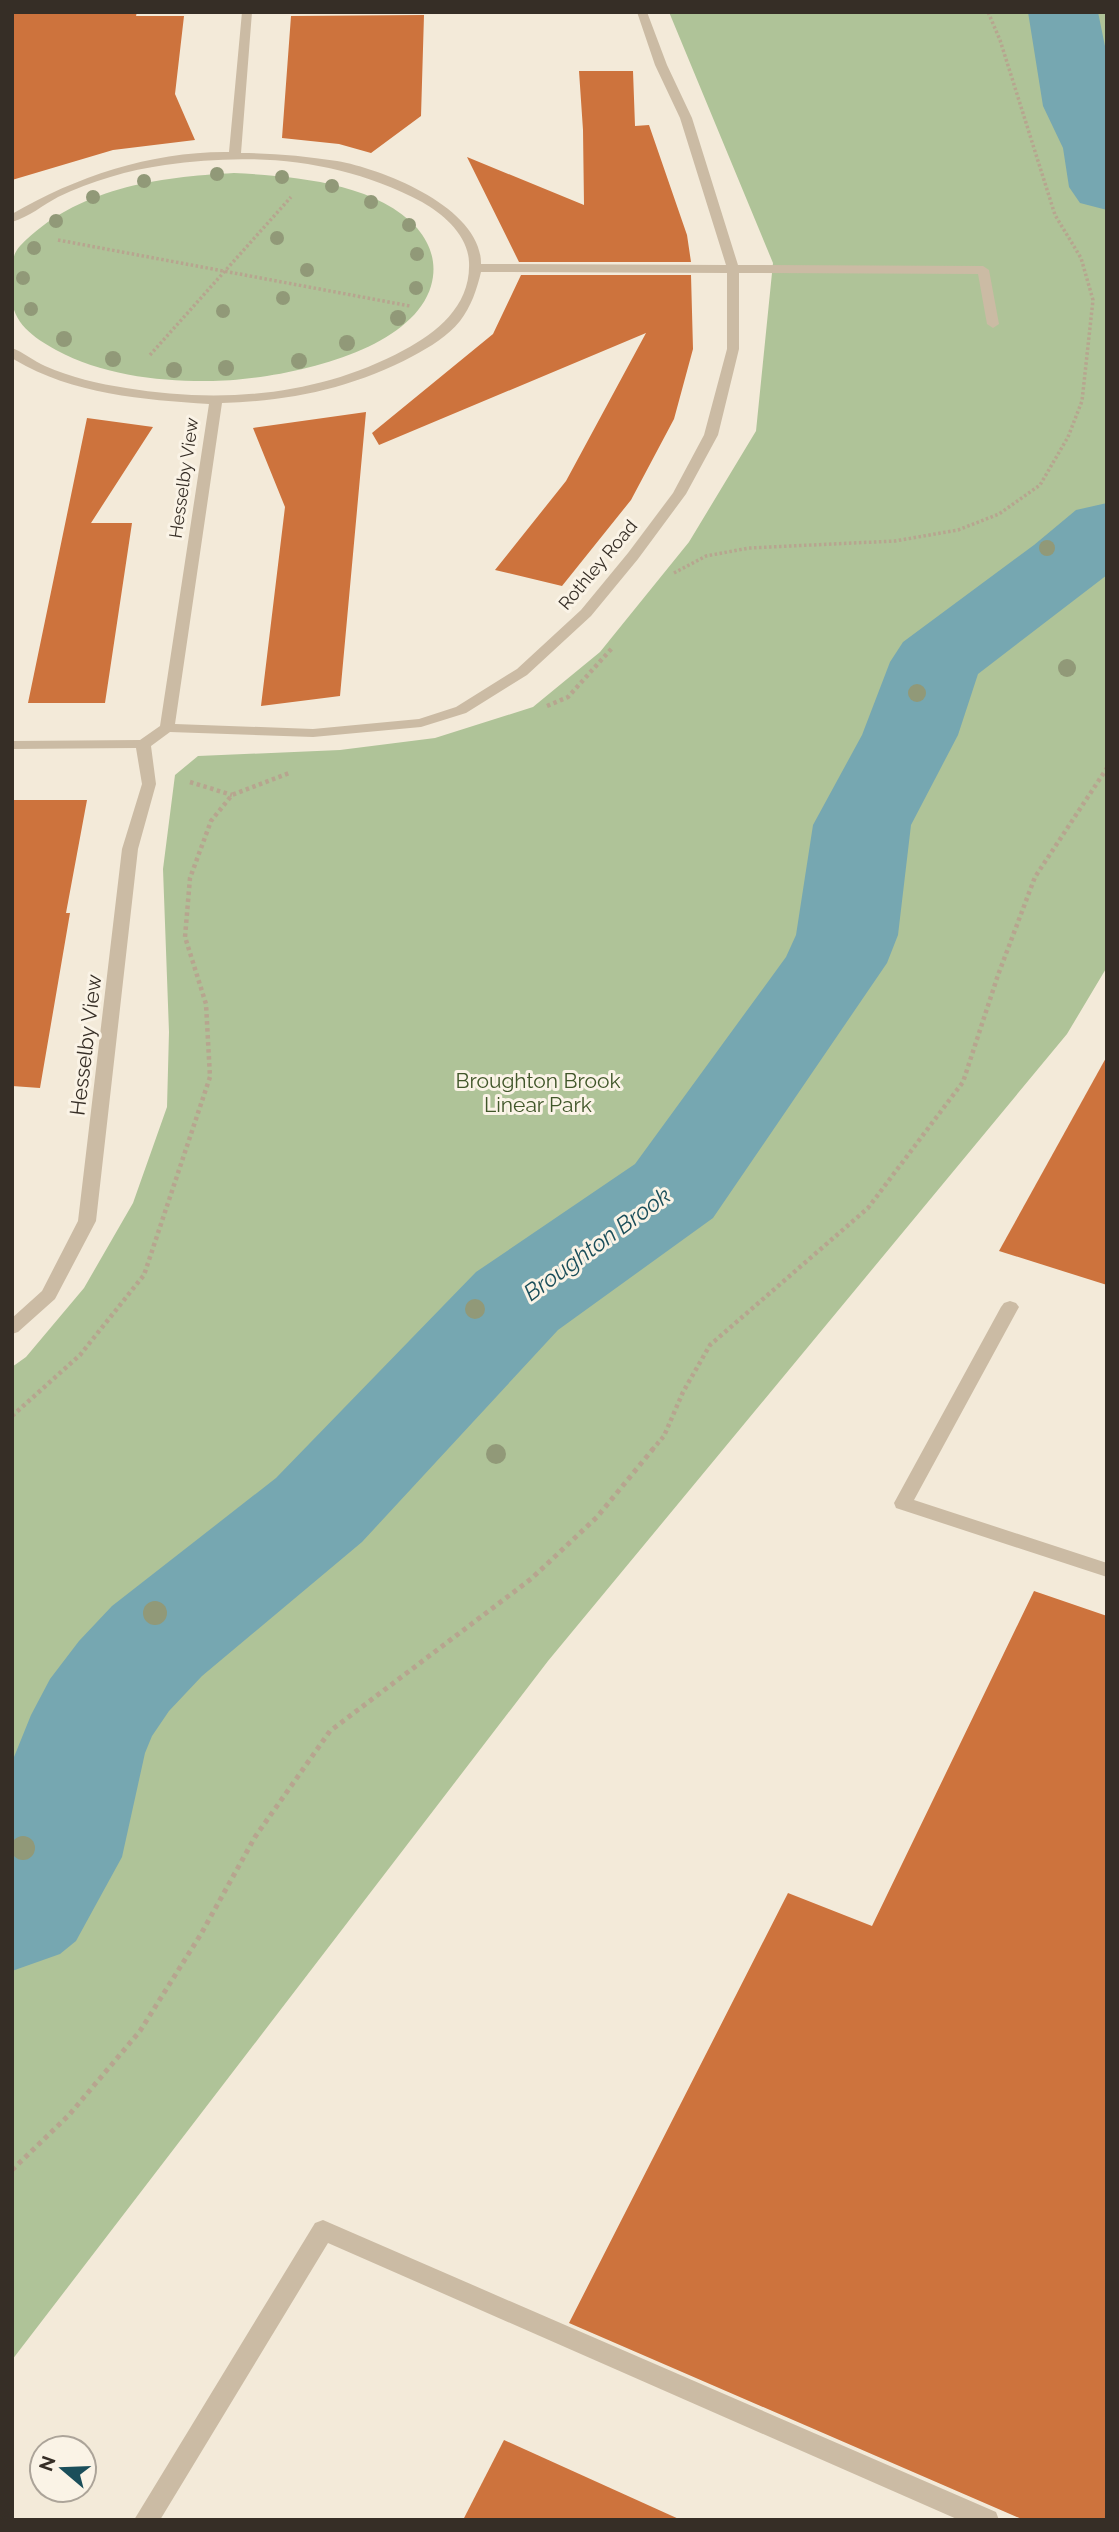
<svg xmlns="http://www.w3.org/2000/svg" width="1119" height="2532" font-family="Raleway,sans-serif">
	<rect width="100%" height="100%" fill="#f3ead9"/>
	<g fill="#afc398">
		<path d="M 669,12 L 1107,12 L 1107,967 L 1067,1034 L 548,1661 L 12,2360 L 12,1367 L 26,1357 L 84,1288 L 133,1203 L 167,1107 L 169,1032 L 163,869 L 175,775 L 198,756 L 340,750 L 435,738 L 533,707 L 600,652 L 689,542 L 756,431 L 773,263 Z"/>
		<path d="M 234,173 C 291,176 376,182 417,228 C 432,246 437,265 431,286 C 410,357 267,382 204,381 C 154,381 100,374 56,350 C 33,337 12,323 12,296 C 12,280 8,259 20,246 C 76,188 158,177 234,173 Z"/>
	</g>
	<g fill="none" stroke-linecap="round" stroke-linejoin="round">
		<g fill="#76a7b1" fill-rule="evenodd">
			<path d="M 1028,12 L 1098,12 L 1107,56 L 1107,210 L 1080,203 L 1069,187 L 1063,148 L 1043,106 Z"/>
			<path d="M 1107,503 L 1107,575 L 978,674 L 958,735 L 911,825 L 898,935 L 887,963 L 713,1218 L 558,1330 L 362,1542 L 202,1676 L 169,1711 L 152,1736 L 145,1753 L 122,1857 L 76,1941 L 60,1954 L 12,1971 L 12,1762 L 31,1715 L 50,1679 L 79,1641 L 112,1606 L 276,1478 L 476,1272 L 635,1164 L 786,957 L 796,935 L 813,825 L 862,735 L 890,662 L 903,642 L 1034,545 L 1076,510 Z"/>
		</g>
	</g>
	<g fill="#cd733d">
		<path d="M 12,12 L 137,12 L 136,16 L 184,16 L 175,94 L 195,140 L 113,150 L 12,180 Z"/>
		<path d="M 424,15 L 421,116 L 371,153 L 339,144 L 282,138 L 291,16 Z"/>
		<path d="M 579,71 L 633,71 L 635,126 L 649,125 L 687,235 L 691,262 L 519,262 L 467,157 L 584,205 L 583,130 Z"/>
		<path d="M 521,275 L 691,275 L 693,349 L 674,419 L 631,500 L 562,586 L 495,570 L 566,481 L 646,333 L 379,445 L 372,433 L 493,334 Z"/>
		<path d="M 366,412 L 340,696 L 261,706 L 285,507 L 253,428 Z"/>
		<path d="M 87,418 L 153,427 L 91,523 L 132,523 L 105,703 L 28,703 Z"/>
		<path d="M 12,800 L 87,800 L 66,913 L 70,913 L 40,1088 L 12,1086 Z"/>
		<path d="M 1107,1056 L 1107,1285 L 999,1251 Z"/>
		<path d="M 1034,1591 L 1107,1616 L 1107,2520 L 1024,2520 L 569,2323 L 788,1893 L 872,1926 Z"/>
		<path d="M 504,2440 L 681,2520 L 463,2520 Z"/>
	</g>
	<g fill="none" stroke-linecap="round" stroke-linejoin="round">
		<g stroke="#b7a58f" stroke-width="3.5" stroke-dasharray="2.5 2.5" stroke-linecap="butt">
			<path d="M 58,240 L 410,306"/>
			<path d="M 150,355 L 291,197"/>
			<path d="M 674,573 L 706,556 L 749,548 L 895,541 L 958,530 L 999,514 L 1040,485 L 1068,437 L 1082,401 L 1093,300 L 1081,258 L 1055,215 L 1000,40 L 988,12"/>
		</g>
		<g stroke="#b7a58f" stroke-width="4.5" stroke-dasharray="3.5 3.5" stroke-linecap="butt">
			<path d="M 547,706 L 568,697 L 613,647"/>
			<path d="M 190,782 L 232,795"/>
			<path d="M 12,1416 L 80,1355 L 144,1275 L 210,1077 L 206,1004 L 185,937 L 190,878 L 211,821 L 232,795 L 289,773"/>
			<path d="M 652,1450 L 664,1436 L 683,1392 L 710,1345 L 868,1208 L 963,1082 L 998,975 L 1035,877 L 1107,768"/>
		</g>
		<path stroke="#b7a58f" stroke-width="5" stroke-dasharray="4.5 4.5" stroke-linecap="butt" d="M 12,2170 L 69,2115 L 140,2031 L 201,1934 L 255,1837 L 330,1731 L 531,1579 L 597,1517 L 653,1449"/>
		<g fill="#cbbba4" fill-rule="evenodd">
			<path d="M 242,12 L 252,12 L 241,153 C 274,153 305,156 337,161 C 383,169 482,208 481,264 L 726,265 L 680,118 L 655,65 L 637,12 L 647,12 L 667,65 L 692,118 L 738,265 L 983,266 L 989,270 L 999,324 L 993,328 L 987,324 L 978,274 L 739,273 L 739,349 L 718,435 L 686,494 L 638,559 L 591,616 L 527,675 L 466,713 L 421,727 L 313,737 L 170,732 L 151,746 L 156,784 L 138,849 L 96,1221 L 55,1299 L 18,1332 L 12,1334 L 12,1318 L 42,1291 L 78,1221 L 122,849 L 142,784 L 136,748 L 12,749 L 12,741 L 140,740 L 160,726 L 209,404 C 144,400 72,394 15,360 L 12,358 L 12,348 C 23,352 34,361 45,366 C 70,377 99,384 126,388 C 221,404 319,396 404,350 C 438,332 471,305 469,262 C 468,235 443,214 422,202 C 341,159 254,152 165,165 C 129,170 91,181 58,197 C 43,205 29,217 12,222 L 12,214 C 77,176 153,151 229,152 ZM 481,272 L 727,273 L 727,349 L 704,435 L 673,493 L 628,553 L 581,610 L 517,669 L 456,707 L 419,719 L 313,729 L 175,724 L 222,403 C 290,401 353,388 413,356 C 430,347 448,336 460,321 C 471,307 477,289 481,272 Z"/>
			<path d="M 1010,1301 L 1016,1303 L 1019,1307 L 914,1500 L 1107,1563 L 1107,1577 L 896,1508 L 894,1503 L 1001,1307 L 1004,1303 Z"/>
			<path d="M 323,2220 L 996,2512 L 999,2520 L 959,2520 L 328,2243 L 160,2520 L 134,2520 L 315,2223 Z"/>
		</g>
	</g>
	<g fill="#919978">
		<circle cx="217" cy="174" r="7"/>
		<circle cx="282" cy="177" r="7"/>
		<circle cx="144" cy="181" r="7"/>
		<circle cx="332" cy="186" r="7"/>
		<circle cx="93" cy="197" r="7"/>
		<circle cx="371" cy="202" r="7"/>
		<circle cx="56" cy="221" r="7"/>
		<circle cx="409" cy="225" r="7"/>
		<circle cx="277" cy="238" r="7"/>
		<circle cx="34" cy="248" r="7"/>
		<circle cx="417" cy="254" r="7"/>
		<circle cx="307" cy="270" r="7"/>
		<circle cx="23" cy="278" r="7"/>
		<circle cx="416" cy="288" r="7"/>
		<circle cx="283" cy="298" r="7"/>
		<circle cx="31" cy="309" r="7"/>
		<circle cx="223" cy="311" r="7"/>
		<circle cx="398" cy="318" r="8"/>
		<circle cx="64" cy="339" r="8"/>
		<circle cx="347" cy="343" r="8"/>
		<circle cx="113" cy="359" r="8"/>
		<circle cx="299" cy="361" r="8"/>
		<circle cx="226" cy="368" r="8"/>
		<circle cx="174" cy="370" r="8"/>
		<circle cx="1047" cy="548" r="8"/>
		<circle cx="1067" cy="668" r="9"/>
		<circle cx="917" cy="693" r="9"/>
		<circle cx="475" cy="1309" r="10"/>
		<circle cx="496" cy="1454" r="10"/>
		<circle cx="155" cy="1613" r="12"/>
		<circle cx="23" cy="1848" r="12"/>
	</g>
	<g text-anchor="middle" stroke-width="6" stroke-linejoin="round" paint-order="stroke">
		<g font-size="18" fill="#362e26" stroke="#faf3e6">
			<text transform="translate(184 478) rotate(-82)" y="6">Hesselby View</text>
			<text transform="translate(598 565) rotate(-50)" y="6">Rothley Road</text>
		</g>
		<g font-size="21" fill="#362e26" stroke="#faf3e6">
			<text transform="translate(86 1045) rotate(-83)" y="7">Hesselby View</text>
		</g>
		<g font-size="21" fill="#405629" stroke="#faf3e6">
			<text x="538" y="1088">Broughton Brook<tspan x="538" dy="24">Linear Park</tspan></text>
		</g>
		<g font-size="23" font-style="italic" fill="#1a4e5a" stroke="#faf3e6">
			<text transform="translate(597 1244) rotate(-36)" y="8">Broughton Brook</text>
		</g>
	</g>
	<rect width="1119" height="2532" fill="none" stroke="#362e26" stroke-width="28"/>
	<g transform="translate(63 2469) rotate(289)"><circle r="33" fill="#faf3e6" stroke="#aca499" stroke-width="2"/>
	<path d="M0-5L12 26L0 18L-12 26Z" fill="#1a4e5a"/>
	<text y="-10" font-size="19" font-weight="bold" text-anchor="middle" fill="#362e26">N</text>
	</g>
</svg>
